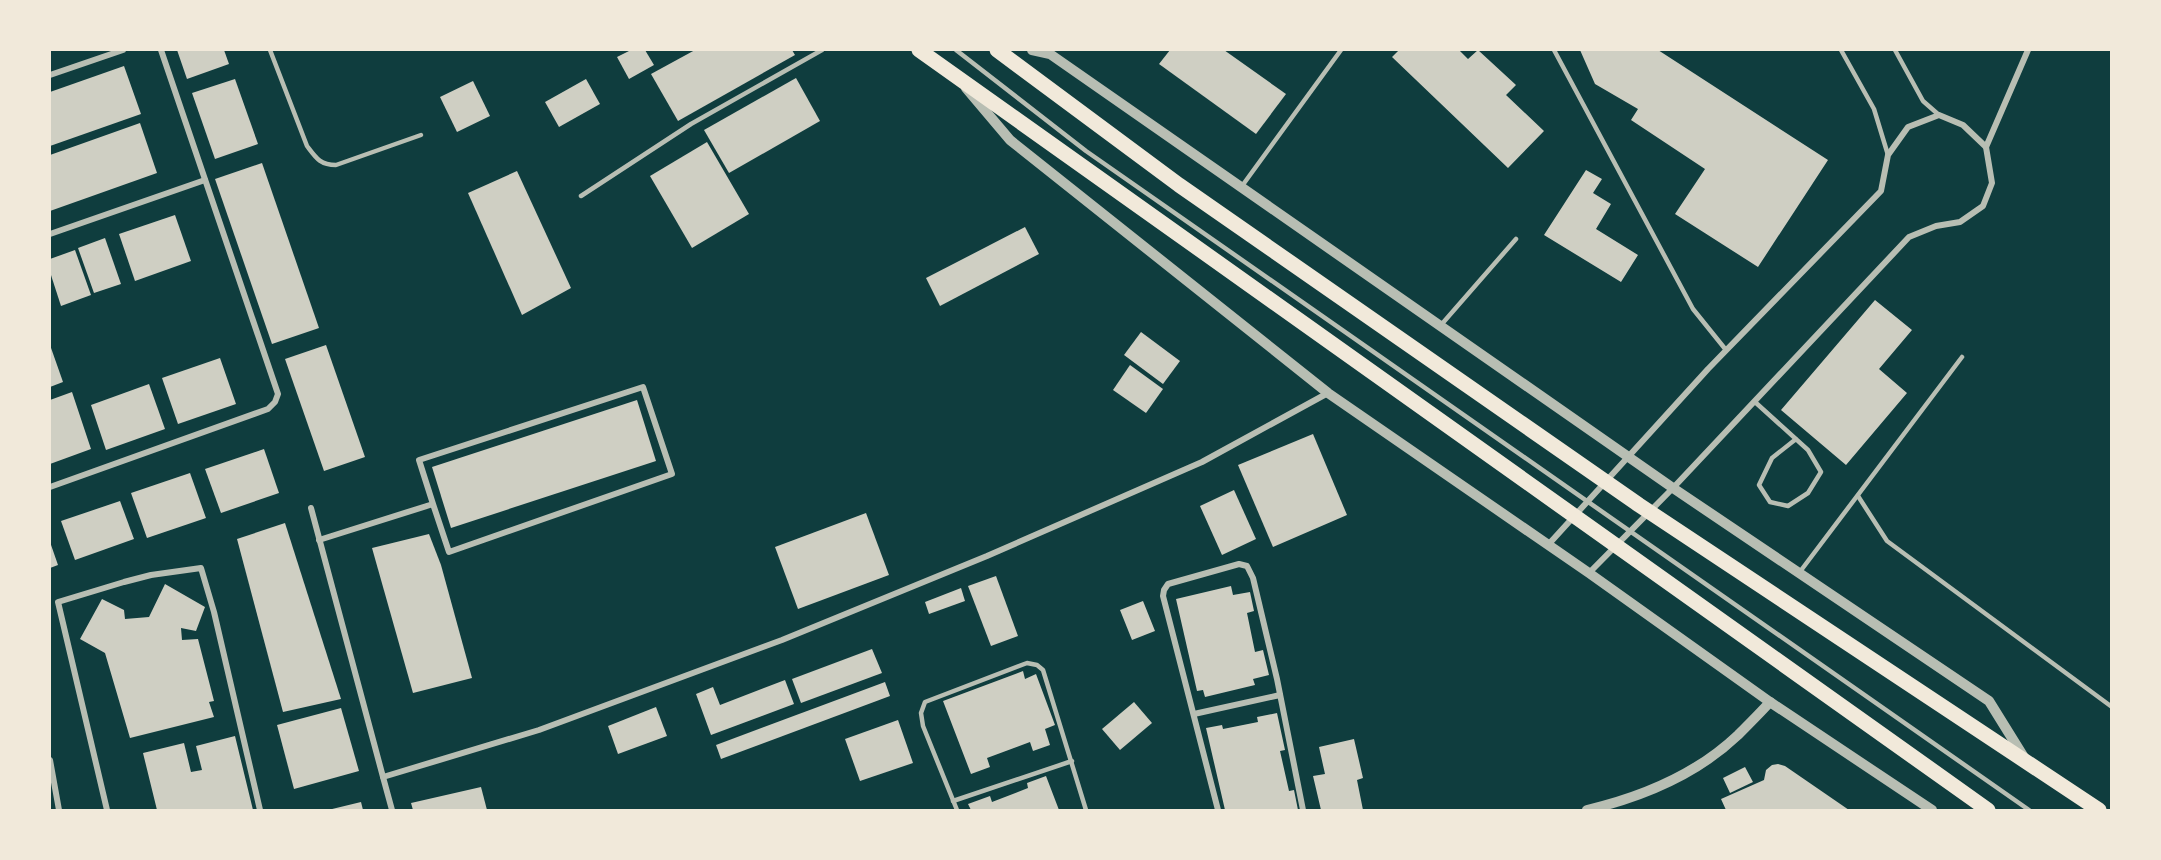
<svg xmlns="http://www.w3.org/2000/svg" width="2161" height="860" font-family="'Work Sans',sans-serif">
	<rect width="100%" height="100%" fill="#0f3d3e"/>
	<g fill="#cfcfc3">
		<path d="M 177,50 L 224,50 L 229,64 L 187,79 Z"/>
		<path d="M 631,50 L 645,50 L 654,65 L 629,79 L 617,57 Z"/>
		<path d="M 695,50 L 792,50 L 795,55 L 678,121 L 651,74 Z"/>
		<path d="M 1170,50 L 1224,50 L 1286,94 L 1256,134 L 1159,64 Z"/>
		<path d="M 1399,50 L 1459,50 L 1468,59 L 1478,50 L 1516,85 L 1506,95 L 1544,131 L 1508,168 L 1392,57 Z"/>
		<path d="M 1580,50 L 1658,50 L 1828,160 L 1758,267 L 1675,214 L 1705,169 L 1631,120 L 1638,109 L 1595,84 Z"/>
		<path d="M 124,66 L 141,114 L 50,146 L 50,92 Z"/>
		<path d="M 796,78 L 820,121 L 729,173 L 704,130 Z"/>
		<path d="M 235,79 L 258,144 L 215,159 L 192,93 Z"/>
		<path d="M 586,79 L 600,104 L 559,127 L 545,102 Z"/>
		<path d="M 473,81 L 490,116 L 457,132 L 440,97 Z"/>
		<path d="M 140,123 L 157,173 L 50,211 L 50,155 Z"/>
		<path d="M 707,142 L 749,214 L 692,248 L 650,176 Z"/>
		<path d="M 262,163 L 319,328 L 272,344 L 215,179 Z"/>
		<path d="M 1586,170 L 1602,179 L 1593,193 L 1611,204 L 1596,229 L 1638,255 L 1621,282 L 1544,235 Z"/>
		<path d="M 517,171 L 571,288 L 522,315 L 468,193 Z"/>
		<path d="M 175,215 L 191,261 L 135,281 L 119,234 Z"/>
		<path d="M 1025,227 L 1039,254 L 940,306 L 926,278 Z"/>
		<path d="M 105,238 L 121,284 L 94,293 L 78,248 Z"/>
		<path d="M 75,250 L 91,295 L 61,306 L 50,272 L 50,259 Z"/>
		<path d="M 1875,300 L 1912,330 L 1879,369 L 1907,393 L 1846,465 L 1781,410 Z"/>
		<path d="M 1141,332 L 1180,361 L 1163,384 L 1124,355 Z"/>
		<path d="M 50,345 L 63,382 L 50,387 Z"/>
		<path d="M 326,345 L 365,457 L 324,471 L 285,359 Z"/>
		<path d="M 220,358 L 236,404 L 178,424 L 162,378 Z"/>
		<path d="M 1130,365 L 1163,389 L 1146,413 L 1113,390 Z"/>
		<path d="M 149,384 L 165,429 L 106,450 L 91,405 Z"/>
		<path d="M 72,392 L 91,449 L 50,464 L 50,400 Z"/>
		<path d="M 637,400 L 656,461 L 451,528 L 432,467 Z"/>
		<path d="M 1313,434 L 1347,515 L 1273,547 L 1238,465 Z"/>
		<path d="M 264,449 L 279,493 L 221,513 L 205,469 Z"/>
		<path d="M 190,473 L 206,518 L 147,538 L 131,493 Z"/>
		<path d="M 1234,490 L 1256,539 L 1222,555 L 1200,506 Z"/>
		<path d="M 120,501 L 134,539 L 75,560 L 61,521 Z"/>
		<path d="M 866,513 L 889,575 L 798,609 L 775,547 Z"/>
		<path d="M 285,523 L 341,699 L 283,712 L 237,539 Z"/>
		<path d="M 429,534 L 441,565 L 472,678 L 413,693 L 372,548 Z"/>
		<path d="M 50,542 L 58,565 L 50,568 Z"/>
		<path d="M 996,576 L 1018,636 L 991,646 L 968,586 Z"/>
		<path d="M 165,584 L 205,607 L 196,631 L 181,628 L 182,640 L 198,639 L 214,701 L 209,702 L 214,717 L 130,738 L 105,653 L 80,639 L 102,599 L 124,610 L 125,619 L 149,617 Z"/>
		<path d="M 1231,586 L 1233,595 L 1250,592 L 1254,611 L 1247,613 L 1255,652 L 1263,650 L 1269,675 L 1253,679 L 1255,685 L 1205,697 L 1203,690 L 1197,691 L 1176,599 Z"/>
		<path d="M 961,588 L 965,601 L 929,614 L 925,602 Z"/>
		<path d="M 1143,601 L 1155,631 L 1132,640 L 1120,610 Z"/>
		<path d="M 872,649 L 882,673 L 801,703 L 792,679 Z"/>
		<path d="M 1023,671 L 1025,679 L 1036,674 L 1055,725 L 1045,729 L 1050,745 L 1033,751 L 1030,742 L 987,758 L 990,767 L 971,774 L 943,701 Z"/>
		<path d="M 785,680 L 794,704 L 711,735 L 696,694 L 713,687 L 720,705 Z"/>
		<path d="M 885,682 L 890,696 L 721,759 L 716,745 Z"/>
		<path d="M 1134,702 L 1152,723 L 1120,750 L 1102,729 Z"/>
		<path d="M 656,707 L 667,736 L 618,754 L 608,726 Z"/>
		<path d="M 341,708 L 359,771 L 294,789 L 277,725 Z"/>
		<path d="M 1277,713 L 1285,750 L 1280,751 L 1289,791 L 1294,790 L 1298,810 L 1225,810 L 1206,728 L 1222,725 L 1223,729 L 1258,722 L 1257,717 Z"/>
		<path d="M 898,720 L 913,763 L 860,781 L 845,739 Z"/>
		<path d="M 235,736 L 253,810 L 157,810 L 143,753 L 184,743 L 191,772 L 202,770 L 196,746 Z"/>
		<path d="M 1354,739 L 1363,778 L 1357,780 L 1363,810 L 1321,810 L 1313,776 L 1325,774 L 1319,747 Z"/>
		<path d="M 1778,764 L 1785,766 L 1849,810 L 1726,810 L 1721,799 L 1764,780 L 1766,770 L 1772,765 Z"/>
		<path d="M 1745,767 L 1753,782 L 1730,793 L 1723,778 Z"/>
		<path d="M 1046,776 L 1059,810 L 971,810 L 968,804 L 990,796 L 992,802 L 1028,788 L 1027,783 Z"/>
		<path d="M 481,787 L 487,810 L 413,810 L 411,803 Z"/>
		<path d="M 361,802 L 363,810 L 328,810 Z"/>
	</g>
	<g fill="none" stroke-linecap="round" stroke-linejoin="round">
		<g stroke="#b8beb3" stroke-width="4.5">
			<path d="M 270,50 L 307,146 C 316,158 320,165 336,165 L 421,135"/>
			<path d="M 956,50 L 1086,151 L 2029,810"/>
			<path d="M 1554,50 L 1693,309 L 1726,350"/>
			<path d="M 1841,50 L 1874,109 L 1888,155"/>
			<path d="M 1895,50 L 1923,101 L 1939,115"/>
			<path d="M 1242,186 L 1341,50"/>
			<path d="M 581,196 L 691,124 L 822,50"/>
			<path d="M 1441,325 L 1516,239"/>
			<path d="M 1755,402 L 1808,450 L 1821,472 L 1808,493 L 1788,506 L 1770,502 L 1759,485 L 1772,458 L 1796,439"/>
			<path d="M 1858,496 L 1887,541 L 2112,707"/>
			<path d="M 1799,573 L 1962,357"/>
			<path d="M 953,801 L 1072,761"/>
			<path d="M 957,810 L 923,726 L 921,713 L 925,702 L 1027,663 L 1037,665 L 1043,670 L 1086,810"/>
		</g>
		<g stroke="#b8beb3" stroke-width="6">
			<path d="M 50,75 L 123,50"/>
			<path d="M 1986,147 L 2028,50"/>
			<path d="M 50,234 L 205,180"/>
			<path d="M 50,487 L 268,409 L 275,402 L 278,394 L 161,50"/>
			<path d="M 311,508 L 383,777"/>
			<path d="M 319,540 L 433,504 L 449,552 L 672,474 L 643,387 L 419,460 L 433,504"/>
			<path d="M 1548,545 L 1708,369 L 1881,191 L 1888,155 L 1908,127 L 1939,115 L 1963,125 L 1986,147 L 1992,183 L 1983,206 L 1960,222 L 1936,226 L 1909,237 L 1673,488 L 1589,573"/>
			<path d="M 1194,714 L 1280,695"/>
			<path d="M 50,760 L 59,810"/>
			<path d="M 107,810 L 58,602 L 124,582 L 151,575 L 201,568 L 214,612 L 260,810"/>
			<path d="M 392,810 L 383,777 L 539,730 L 782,640 L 987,556 L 1202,462 L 1328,393"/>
			<path d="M 1218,810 L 1163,596 L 1164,590 L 1168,584 L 1239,564 L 1247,566 L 1253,578 L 1277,679 L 1303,810"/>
		</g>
		<g stroke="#b8beb3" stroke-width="10">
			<path d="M 1032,50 L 1050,54 L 1673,488 L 1989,701 L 2025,759"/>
			<path d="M 966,88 L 1010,140 L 1328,393 L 1589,573 L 1770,702 L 1932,810"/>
			<path d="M 1587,810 C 1642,797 1697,774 1738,735 C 1749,724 1760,713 1770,702"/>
		</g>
		<g stroke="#f1e9da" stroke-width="15">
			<path d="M 919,50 L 1988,810"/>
			<path d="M 997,50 L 1179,185 L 1639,505 L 2099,810"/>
		</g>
	</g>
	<rect width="2161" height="860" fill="none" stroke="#f1e9da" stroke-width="102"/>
</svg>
